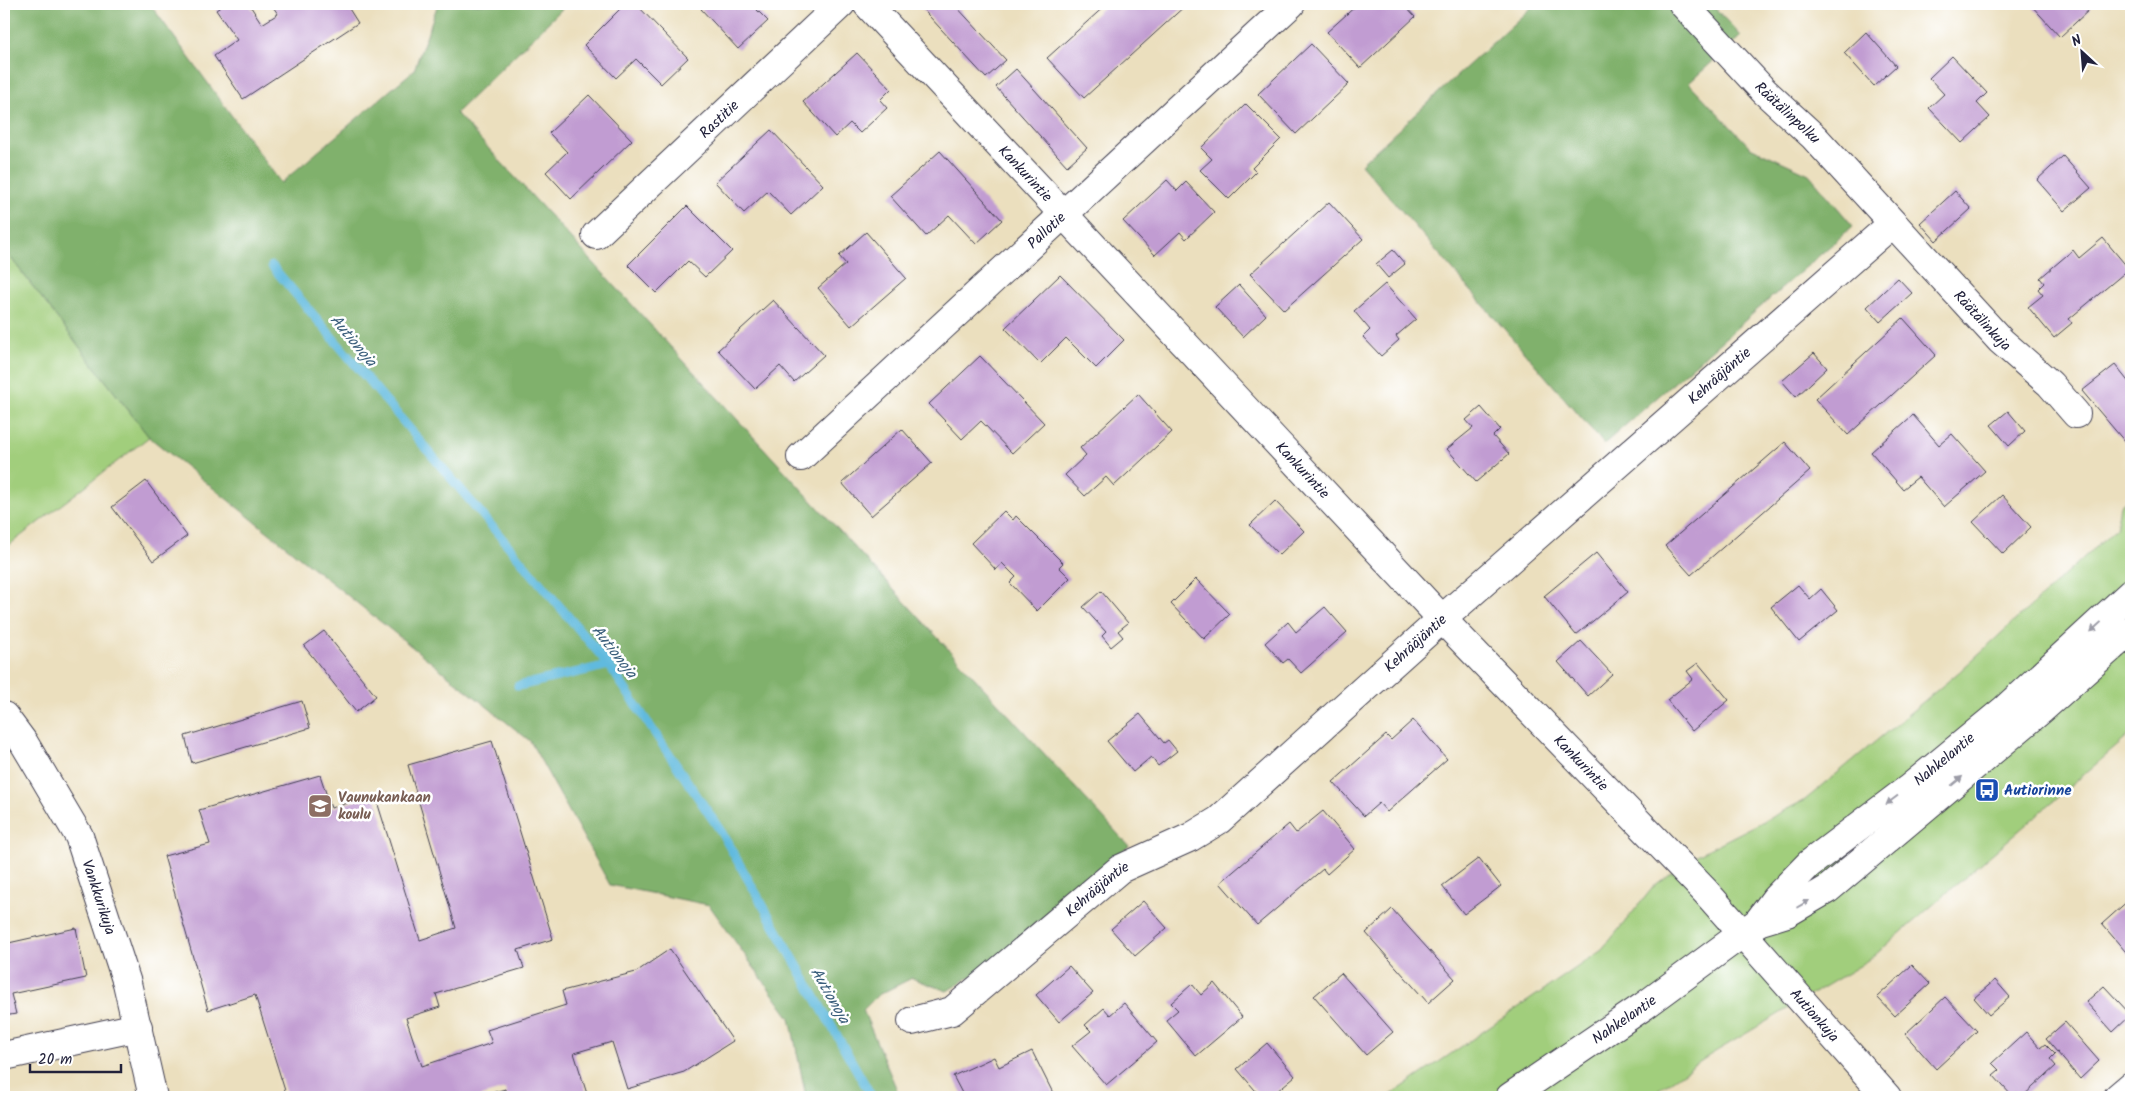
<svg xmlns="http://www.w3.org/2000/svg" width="2135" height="1101" font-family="Kalam,sans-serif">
	<rect width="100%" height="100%" fill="#fff"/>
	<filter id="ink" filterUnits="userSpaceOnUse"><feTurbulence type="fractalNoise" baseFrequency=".02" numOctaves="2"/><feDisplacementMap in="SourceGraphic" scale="10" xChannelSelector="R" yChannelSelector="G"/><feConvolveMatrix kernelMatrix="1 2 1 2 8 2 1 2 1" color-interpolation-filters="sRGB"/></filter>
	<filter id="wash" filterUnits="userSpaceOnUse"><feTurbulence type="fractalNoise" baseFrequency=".0096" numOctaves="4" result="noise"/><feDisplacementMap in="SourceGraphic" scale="20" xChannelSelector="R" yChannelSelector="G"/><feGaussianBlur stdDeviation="1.12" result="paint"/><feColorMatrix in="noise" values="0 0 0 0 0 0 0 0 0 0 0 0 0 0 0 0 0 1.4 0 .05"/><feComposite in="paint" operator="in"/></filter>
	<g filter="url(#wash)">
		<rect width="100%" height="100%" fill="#ebdfbe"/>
		<g fill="#a1ce7c" stroke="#62785c">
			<path d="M 4,249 L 149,437 L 4,549 Z"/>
			<path d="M 2131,495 L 2131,734 L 1868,961 L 1710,1055 L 1647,1097 L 1388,1097 L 1602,950 L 1655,885 L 1695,856 L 1805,800 L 1959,672 L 2116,528 L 2120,505 Z"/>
		</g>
		<g fill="#80b16c" stroke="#516a54">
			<path d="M 4,4 L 150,4 L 281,183 L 414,70 L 438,4 L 567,4 L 456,113 L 1129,846 L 980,971 L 947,991 L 912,978 L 878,995 L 863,1010 L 900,1097 L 802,1097 L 805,1092 L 790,1018 L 709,905 L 610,885 L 530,741 L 149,437 L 4,249 Z"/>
			<path d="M 1535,4 L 1711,4 L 1741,36 L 1689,83 L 1750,147 L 1809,174 L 1853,226 L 1604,444 L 1361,164 Z"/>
		</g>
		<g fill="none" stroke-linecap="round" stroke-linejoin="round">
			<g stroke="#60bade" stroke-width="9">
				<path d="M 272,266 L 609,665 L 720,830 L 872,1097"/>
				<path d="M 518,686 L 609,665"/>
			</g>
		</g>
		<g id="blocks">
			<g fill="#c19cd2">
				<path d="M 225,4 L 249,4 L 262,24 L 278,14 L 271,4 L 346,4 L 358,23 L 243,99 L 214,56 L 237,40 L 216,10 Z"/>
				<path d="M 625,4 L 636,4 L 688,58 L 661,84 L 636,59 L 616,78 L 584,45 Z"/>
				<path d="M 707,4 L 757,4 L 754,7 L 768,21 L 738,49 L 701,9 Z"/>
				<path d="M 918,4 L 954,4 L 1006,60 L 986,78 Z"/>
				<path d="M 1107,4 L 1187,4 L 1084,98 L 1047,58 Z"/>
				<path d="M 1358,4 L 1403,4 L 1415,17 L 1360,68 L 1327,32 Z"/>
				<path d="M 2030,4 L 2085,4 L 2090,9 L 2060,37 Z"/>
				<path d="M 1866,32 L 1896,66 L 1874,86 L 1844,53 Z"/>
				<path d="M 1311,44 L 1349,84 L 1296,134 L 1258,94 Z"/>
				<path d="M 857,53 L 891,89 L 880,100 L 887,108 L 860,133 L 850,123 L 835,137 L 803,102 Z"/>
				<path d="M 1952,56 L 1987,93 L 1977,103 L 1990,117 L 1962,143 L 1929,108 L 1944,94 L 1929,78 Z"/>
				<path d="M 1016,69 L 1087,148 L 1067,166 L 996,87 Z"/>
				<path d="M 589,95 L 632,140 L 571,199 L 546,172 L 567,152 L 549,133 Z"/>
				<path d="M 1246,104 L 1281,139 L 1252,168 L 1256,172 L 1229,199 L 1200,170 L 1212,159 L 1201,148 Z"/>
				<path d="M 771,130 L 823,185 L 791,215 L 768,191 L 744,213 L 715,182 Z"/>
				<path d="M 940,151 L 1002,220 L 976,244 L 949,215 L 926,236 L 890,196 Z"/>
				<path d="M 2063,156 L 2091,188 L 2064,211 L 2037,180 Z"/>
				<path d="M 1167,180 L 1177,191 L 1186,182 L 1214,212 L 1186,239 L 1180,232 L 1155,255 L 1123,221 Z"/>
				<path d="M 1955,191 L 1971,209 L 1936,241 L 1920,223 Z"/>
				<path d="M 1329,202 L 1363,239 L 1284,310 L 1250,274 Z"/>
				<path d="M 687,206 L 732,251 L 705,277 L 688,261 L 656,293 L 628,265 Z"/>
				<path d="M 866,232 L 906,278 L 851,326 L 818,288 L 846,264 L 839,256 Z"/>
				<path d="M 2103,238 L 2129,269 L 2069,319 L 2072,323 L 2054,338 L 2028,307 L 2043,295 L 2038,289 L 2044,283 L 2040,278 L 2073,250 L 2079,258 Z"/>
				<path d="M 1393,250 L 1405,264 L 1388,278 L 1376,264 Z"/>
				<path d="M 1060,275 L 1124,340 L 1096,368 L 1066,338 L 1040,364 L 1005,328 Z"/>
				<path d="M 1898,278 L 1912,293 L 1880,322 L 1867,307 Z"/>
				<path d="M 1385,284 L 1416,319 L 1396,336 L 1399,340 L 1381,356 L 1363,337 L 1370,330 L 1354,311 Z"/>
				<path d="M 1239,285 L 1266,315 L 1243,337 L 1215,307 Z"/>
				<path d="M 773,300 L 824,355 L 794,382 L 780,366 L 755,389 L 718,350 Z"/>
				<path d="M 1903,318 L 1936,355 L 1848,435 L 1815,399 Z"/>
				<path d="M 1814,353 L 1827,368 L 1796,397 L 1782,381 Z"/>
				<path d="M 980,356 L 1044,423 L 1012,453 L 981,421 L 962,439 L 929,404 Z"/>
				<path d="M 2115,365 L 2131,385 L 2131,449 L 2082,391 Z"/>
				<path d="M 1138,394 L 1172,432 L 1114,486 L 1106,477 L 1085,496 L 1065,475 L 1086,455 L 1080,448 Z"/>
				<path d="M 1481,407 L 1500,429 L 1493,436 L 1509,454 L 1476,482 L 1447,449 L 1473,428 L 1466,420 Z"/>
				<path d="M 2008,411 L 2025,431 L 2009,446 L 1991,425 Z"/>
				<path d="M 1913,415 L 1939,445 L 1952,434 L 1985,471 L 1944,507 L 1918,477 L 1903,489 L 1871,452 Z"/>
				<path d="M 902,429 L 932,463 L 871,516 L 842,483 Z"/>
				<path d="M 1785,442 L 1810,471 L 1691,575 L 1665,546 Z"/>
				<path d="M 146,481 L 187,536 L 153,561 L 112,507 Z"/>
				<path d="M 2002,495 L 2031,527 L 2003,554 L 1973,522 Z"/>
				<path d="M 1275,501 L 1304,531 L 1279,555 L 1250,525 Z"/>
				<path d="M 1004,511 L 1013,520 L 1016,516 L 1063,563 L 1059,567 L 1070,578 L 1037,611 L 1010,583 L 1016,577 L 1002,563 L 996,570 L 971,543 Z"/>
				<path d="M 1596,553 L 1628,592 L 1576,635 L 1544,596 Z"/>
				<path d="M 1196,579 L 1230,614 L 1204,639 L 1171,604 Z"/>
				<path d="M 1798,585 L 1810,599 L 1821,589 L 1838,610 L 1799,642 L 1771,607 Z"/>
				<path d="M 1101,591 L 1128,623 L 1118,631 L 1123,637 L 1111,647 L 1102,636 L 1106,632 L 1083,607 Z"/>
				<path d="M 1325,607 L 1347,632 L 1301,673 L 1288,659 L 1283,663 L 1265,643 L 1288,622 L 1296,632 Z"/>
				<path d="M 324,631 L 376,696 L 356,712 L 304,646 Z"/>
				<path d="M 1581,641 L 1612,674 L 1588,696 L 1558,662 Z"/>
				<path d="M 1698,663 L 1729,700 L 1692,731 L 1667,700 L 1693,679 L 1687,671 Z"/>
				<path d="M 302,701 L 310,728 L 192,763 L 185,736 Z"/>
				<path d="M 1140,714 L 1164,743 L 1168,740 L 1177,751 L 1158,766 L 1151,757 L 1133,772 L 1107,741 Z"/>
				<path d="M 1413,720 L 1447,759 L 1387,812 L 1379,803 L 1364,816 L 1333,782 L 1386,735 L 1391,740 Z"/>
				<path d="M 492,741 L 553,939 L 518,950 L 524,968 L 436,994 L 440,1007 L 406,1018 L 422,1066 L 492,1043 L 487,1030 L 566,1005 L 562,991 L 636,972 L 670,949 L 733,1041 L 684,1072 L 627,1089 L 612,1042 L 574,1053 L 588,1097 L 507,1097 L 505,1089 L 478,1097 L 287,1097 L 255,995 L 208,1010 L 164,856 L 210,844 L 199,810 L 320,775 L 331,808 L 375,795 L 420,940 L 456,928 L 408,765 Z"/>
				<path d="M 1323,811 L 1355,849 L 1327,874 L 1323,869 L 1257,925 L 1220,883 L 1289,824 L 1296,833 Z"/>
				<path d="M 1479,858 L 1501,886 L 1464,914 L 1442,886 Z"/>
				<path d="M 2131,898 L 2131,958 L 2102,924 Z"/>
				<path d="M 1143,901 L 1167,928 L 1135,956 L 1111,929 Z"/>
				<path d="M 1392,909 L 1455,979 L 1428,1003 L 1366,933 Z"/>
				<path d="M 76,928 L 86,978 L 11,994 L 16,1014 L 4,1016 L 4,944 Z"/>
				<path d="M 1912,965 L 1930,984 L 1895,1016 L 1877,997 Z"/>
				<path d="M 1069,966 L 1093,993 L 1059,1022 L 1036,995 Z"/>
				<path d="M 1341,973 L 1393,1032 L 1366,1055 L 1314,996 Z"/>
				<path d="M 1995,980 L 2010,997 L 1989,1015 L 1974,998 Z"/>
				<path d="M 1214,983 L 1242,1017 L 1196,1056 L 1166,1020 L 1178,1010 L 1171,1003 L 1192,984 L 1201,995 Z"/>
				<path d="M 2104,986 L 2131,1015 L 2113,1032 L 2086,1002 Z"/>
				<path d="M 1945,997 L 1977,1031 L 1936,1069 L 1905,1034 Z"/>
				<path d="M 1124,1003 L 1157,1042 L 1106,1085 L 1072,1046 L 1091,1031 L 1085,1025 L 1104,1008 L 1110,1015 Z"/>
				<path d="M 2065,1022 L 2099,1061 L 2080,1079 L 2046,1039 Z"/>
				<path d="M 2026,1032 L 2040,1048 L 2045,1044 L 2055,1054 L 2050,1059 L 2056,1066 L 2022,1097 L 2016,1092 L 2012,1096 L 1993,1075 L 1999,1070 L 1992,1063 Z"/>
				<path d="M 1267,1043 L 1295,1076 L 1270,1097 L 1261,1097 L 1237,1069 Z"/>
				<path d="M 1032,1051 L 1055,1097 L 964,1097 L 953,1076 L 994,1057 L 999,1067 Z"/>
			</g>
		</g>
	</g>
	<g filter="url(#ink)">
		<use href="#blocks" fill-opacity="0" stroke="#403e4f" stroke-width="1"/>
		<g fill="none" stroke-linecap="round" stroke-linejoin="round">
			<defs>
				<g id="minor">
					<path id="s1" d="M 867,4 L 1442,619 L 1705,891 L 1887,1097"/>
					<path id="s2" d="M 1683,4 L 1764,91 L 1814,137 L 2001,341 L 2050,384 L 2076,414"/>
					<path id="s3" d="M 596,235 L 841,4"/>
					<path id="s4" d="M 801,457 L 1291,4"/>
					<path id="s5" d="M 4,716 L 24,743 L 79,836 L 127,983 L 153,1097"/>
					<path id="s6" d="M 912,1021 L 952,1011 L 1120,869 L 1191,837 L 1219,820 L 1442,619 L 1892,224"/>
					<path d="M 4,1056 L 138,1027"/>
					<path d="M 2118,1097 L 2131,1086"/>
				</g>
				<g id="secondary">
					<path d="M 1758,922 L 1787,913 L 1828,889 L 2041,710 L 2131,630"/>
					<path id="s7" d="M 1510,1097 L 1644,1006 L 1758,922 L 1775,899 L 1809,864 L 1908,789 L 2005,709 L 2131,593"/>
				</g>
			</defs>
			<use href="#minor" stroke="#403e4f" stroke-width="30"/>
			<use href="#secondary" stroke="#403e4f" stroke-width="30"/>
			<use href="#minor" stroke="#fff" stroke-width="28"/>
			<use href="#secondary" stroke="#fff" stroke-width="28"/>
		</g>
		<defs><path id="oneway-solid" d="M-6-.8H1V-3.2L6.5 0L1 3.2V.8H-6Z" transform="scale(1.25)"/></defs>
		<g fill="#9c9ca7">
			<use href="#oneway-solid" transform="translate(2096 627) rotate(137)"/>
			<use href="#oneway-solid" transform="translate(1957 781) rotate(-40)"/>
			<use href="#oneway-solid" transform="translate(1892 800) rotate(143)"/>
			<use href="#oneway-solid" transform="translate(1803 904) rotate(-30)"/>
		</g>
	</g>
	<defs>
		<symbol id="bus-square" viewBox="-11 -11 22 22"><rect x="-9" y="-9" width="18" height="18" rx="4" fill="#1a4fb4" stroke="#fff"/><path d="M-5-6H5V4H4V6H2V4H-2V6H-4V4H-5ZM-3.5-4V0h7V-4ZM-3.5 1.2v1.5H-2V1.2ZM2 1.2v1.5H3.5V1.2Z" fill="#fff"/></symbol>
		<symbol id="school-square" viewBox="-11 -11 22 22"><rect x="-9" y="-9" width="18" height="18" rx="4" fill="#8d6e63" stroke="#fff"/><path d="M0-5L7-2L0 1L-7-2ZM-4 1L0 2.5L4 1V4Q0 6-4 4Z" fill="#fff"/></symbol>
	</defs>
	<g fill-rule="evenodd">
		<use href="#bus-square" x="1973" y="776" width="28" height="28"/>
		<use href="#school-square" x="306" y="792" width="28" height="28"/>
	</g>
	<g text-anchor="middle" stroke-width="5" stroke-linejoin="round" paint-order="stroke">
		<g font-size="15" fill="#22223b" stroke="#fff">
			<text dy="5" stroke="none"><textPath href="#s2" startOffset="151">Räätälinpolku</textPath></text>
			<text dy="5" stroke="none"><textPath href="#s3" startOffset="169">Rastitie</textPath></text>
			<text dy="5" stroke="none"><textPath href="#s1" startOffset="232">Kankurintie</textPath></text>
			<text dy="5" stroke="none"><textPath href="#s4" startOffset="334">Pallotie</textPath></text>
			<text dy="5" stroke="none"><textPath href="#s2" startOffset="436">Räätälinkuja</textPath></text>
			<text dy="5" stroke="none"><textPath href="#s6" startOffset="1041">Kehrääjäntie</textPath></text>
			<text dy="5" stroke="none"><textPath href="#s1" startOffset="638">Kankurintie</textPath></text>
			<text dy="5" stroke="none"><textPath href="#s6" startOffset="636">Kehrääjäntie</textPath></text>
			<text dy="5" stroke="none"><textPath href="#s7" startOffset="552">Nahkelantie</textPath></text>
			<text dy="5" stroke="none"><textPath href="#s1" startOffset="1042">Kankurintie</textPath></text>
			<text dy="5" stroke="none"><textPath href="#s6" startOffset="231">Kehrääjäntie</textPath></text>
			<text dy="5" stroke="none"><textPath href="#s5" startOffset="206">Vankkurikuja</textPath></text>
			<text dy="5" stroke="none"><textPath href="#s1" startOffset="1386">Autionkuja</textPath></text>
			<text dy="5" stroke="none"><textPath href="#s7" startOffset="138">Nahkelantie</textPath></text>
		</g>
		<g font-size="15" font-weight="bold" fill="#164399" stroke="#fff" text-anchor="start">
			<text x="2004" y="795">Autiorinne</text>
		</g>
		<g font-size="15" font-weight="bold" fill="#785e54" stroke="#fff" text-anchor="start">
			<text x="338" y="802">Vaunukankaan<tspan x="338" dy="17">koulu</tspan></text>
		</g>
		<g font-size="16" font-style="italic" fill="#3b5f7c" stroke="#fff">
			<text transform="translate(354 340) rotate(50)" y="6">Autionoja</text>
			<text transform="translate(615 651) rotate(52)" y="6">Autionoja</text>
			<text transform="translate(831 995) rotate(60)" y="6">Autionoja</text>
		</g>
	</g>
	<rect width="2135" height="1101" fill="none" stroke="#fff" stroke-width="20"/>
	<g transform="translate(2082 52) rotate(334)" stroke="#ffffff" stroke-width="4" paint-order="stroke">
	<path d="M0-4L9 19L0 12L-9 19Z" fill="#22223b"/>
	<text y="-8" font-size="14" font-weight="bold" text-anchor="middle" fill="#22223b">N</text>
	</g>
	<path d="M30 1064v8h91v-8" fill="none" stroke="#22223b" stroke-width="2.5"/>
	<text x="38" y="1064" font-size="15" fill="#22223b" stroke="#ffffff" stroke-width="4" paint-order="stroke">20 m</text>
</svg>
